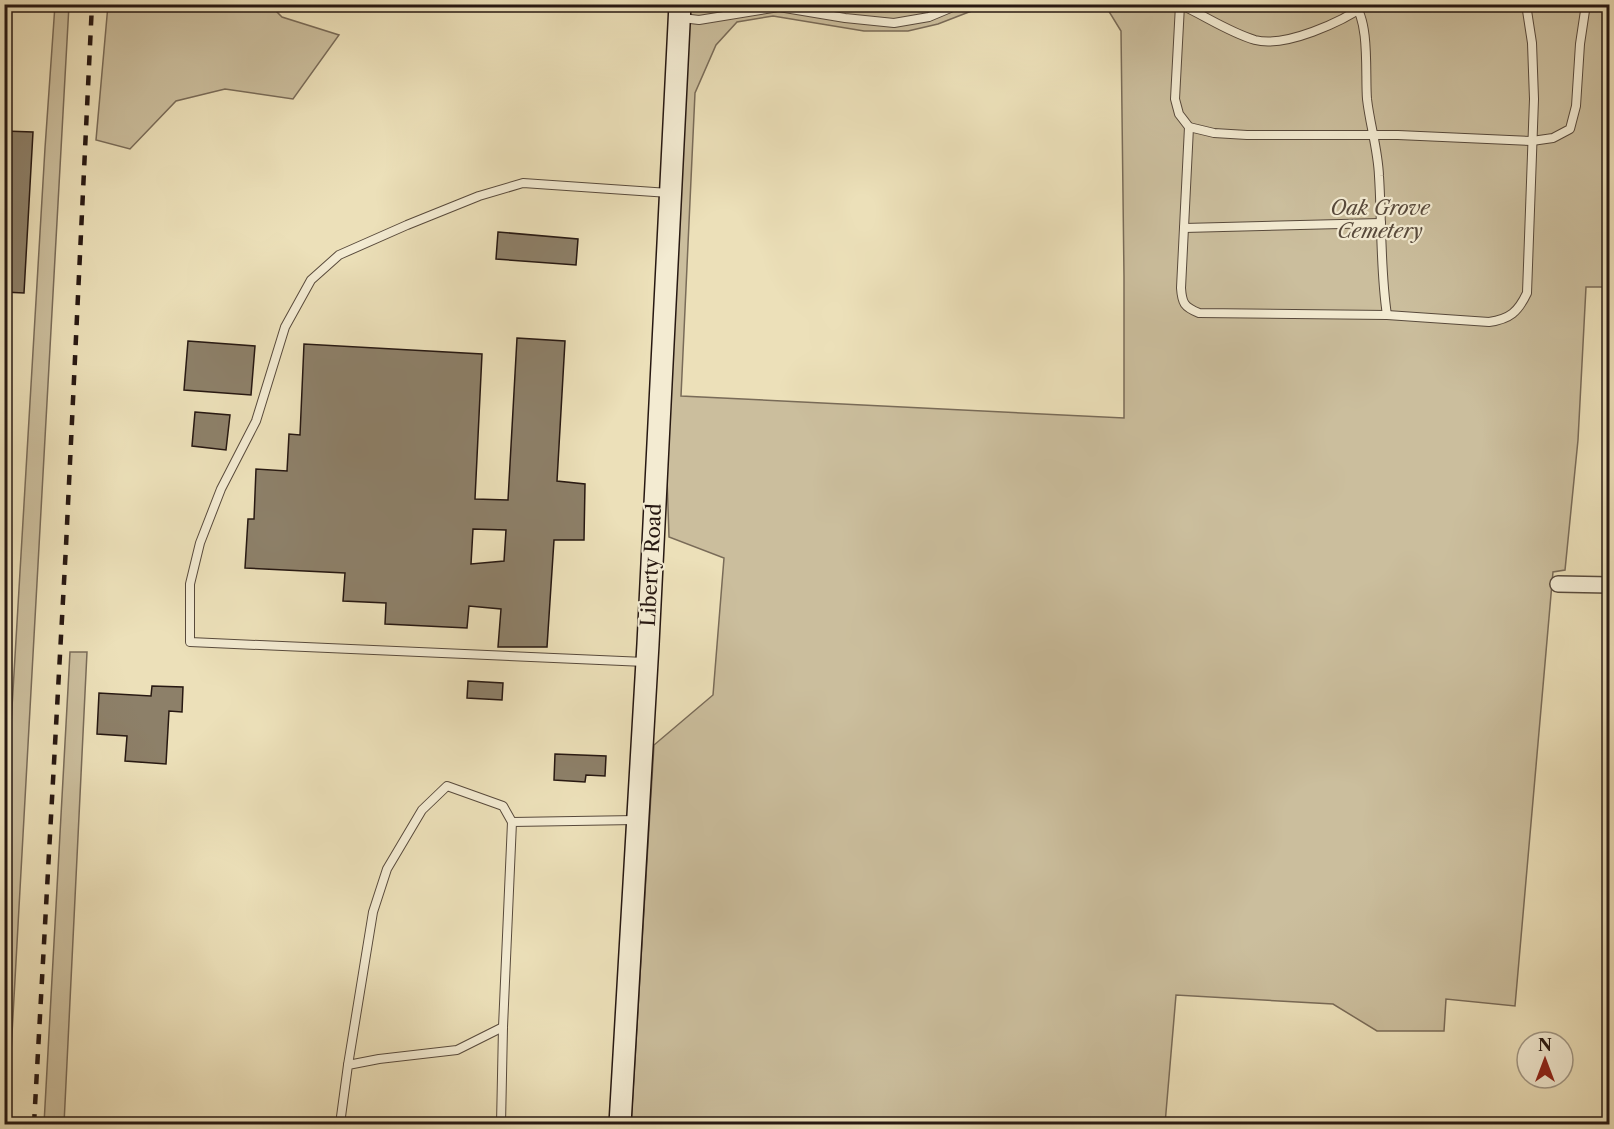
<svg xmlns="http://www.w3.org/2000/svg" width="1614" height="1129" font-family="'Libre Caslon Text',serif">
	<rect width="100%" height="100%" fill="#ece0b9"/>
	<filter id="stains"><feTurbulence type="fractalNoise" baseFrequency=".00333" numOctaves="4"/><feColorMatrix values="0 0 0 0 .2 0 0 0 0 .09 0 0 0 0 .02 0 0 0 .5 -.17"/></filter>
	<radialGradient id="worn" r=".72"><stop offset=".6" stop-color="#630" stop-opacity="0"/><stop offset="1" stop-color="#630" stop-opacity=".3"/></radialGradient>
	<g fill="#cbbe9d" stroke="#796b58" stroke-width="1.5">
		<path d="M 55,5 L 69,5 L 7,1124 L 5,1124 L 4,843 L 45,148 Z"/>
		<path d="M 108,5 L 270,5 L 282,17 L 339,35 L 293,99 L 225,89 L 176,101 L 130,149 L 96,140 Z"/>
		<path d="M 688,5 L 987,5 L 938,24 L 908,31 L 864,31 L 773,16 L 737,22 L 716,45 L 695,93 L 681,396 L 1124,418 L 1124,277 L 1121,31 L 1105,5 L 1609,5 L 1609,287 L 1586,287 L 1578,440 L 1565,570 L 1553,572 L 1515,1006 L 1446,999 L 1444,1031 L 1377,1031 L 1333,1004 L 1176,995 L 1165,1124 L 631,1124 L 654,745 L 713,695 L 724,558 L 669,537 L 665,419 Z"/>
		<path d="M 70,652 L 87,652 L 64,1124 L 44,1124 Z"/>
	</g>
	<g fill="#8d8069" stroke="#271812" stroke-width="1.5" fill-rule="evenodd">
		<path d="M 4,131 L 33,132 L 24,293 L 4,292 Z"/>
		<path d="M 498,232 L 578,239 L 576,265 L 496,259 Z"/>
		<path d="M 517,338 L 565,341 L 557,481 L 585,484 L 584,540 L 554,540 L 547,647 L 498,647 L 501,609 L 469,606 L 467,628 L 385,624 L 386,603 L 343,601 L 345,573 L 245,568 L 248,519 L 254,519 L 256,469 L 287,471 L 289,434 L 300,435 L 304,344 L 482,354 L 475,499 L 508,500 ZM 473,529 L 506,530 L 504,561 L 471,564 Z"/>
		<path d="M 188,341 L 255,346 L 251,395 L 184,390 Z"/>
		<path d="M 195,412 L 230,415 L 226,450 L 192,446 Z"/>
		<path d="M 468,681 L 503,683 L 502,700 L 467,698 Z"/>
		<path d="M 152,686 L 183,687 L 182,712 L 169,711 L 166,764 L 125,761 L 127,736 L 97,734 L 99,693 L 151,696 Z"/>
		<path d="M 555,754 L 606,756 L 605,776 L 586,775 L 585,782 L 554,780 Z"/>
	</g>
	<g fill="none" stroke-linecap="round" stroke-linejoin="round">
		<defs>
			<g id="lane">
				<path d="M 1179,4 C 1204,15 1228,32 1255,40 C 1285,48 1342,22 1367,4"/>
				<path d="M 1354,4 C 1370,22 1365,75 1367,99 C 1370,125 1378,150 1379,176 C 1382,222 1380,269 1387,315"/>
				<path d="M 1180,5 L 1175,99 L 1179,114 L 1189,127 L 1181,288 C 1182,303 1184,307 1199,313 L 1387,315 L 1489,322 C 1510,319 1518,312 1527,293 L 1534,99 L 1532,43 L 1526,4"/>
				<path d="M 682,18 L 699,20 L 779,7 L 845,18 L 894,23 L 929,17 L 960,4"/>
				<path d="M 1189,127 L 1214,133 L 1247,135 L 1398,135 L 1532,141 L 1553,138 L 1570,129 L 1576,106 L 1580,44 L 1586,4"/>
				<path d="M 1184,228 L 1381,223"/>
				<path d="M 645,662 L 190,642 L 190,584 L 200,543 L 221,489 L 256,421 L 285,327 L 311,280 L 339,255 L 407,225 L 479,196 L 523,183 L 669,193"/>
				<path d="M 348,1065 L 373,912 L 387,869 L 422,810 L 447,786 L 503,806 L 512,822"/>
				<path d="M 340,1124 L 348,1065 L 379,1059 L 457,1050 L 503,1027"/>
				<path d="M 501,1124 L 503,1027 L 512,822 L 636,820"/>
			</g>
			<path id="street" d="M 1558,584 L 1610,585"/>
			<path id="secondary" d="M 620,1124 L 648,644 L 680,4"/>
		</defs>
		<use href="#lane" stroke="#584a3c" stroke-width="10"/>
		<use href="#street" stroke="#584a3c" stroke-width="18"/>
		<use href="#secondary" stroke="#271812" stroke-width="24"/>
		<use href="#lane" stroke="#f3ebd2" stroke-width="8"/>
		<use href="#street" stroke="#f3ebd2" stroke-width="15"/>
		<use href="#secondary" stroke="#f3ebd2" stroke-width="21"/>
		<path stroke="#271812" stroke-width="4.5" stroke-dasharray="10 10" stroke-linecap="butt" d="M 34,1124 L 66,546 L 92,4"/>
	</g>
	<g text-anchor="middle" stroke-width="4.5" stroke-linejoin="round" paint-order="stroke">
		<g font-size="20" font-style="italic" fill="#584a3c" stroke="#f3ebd2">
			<text x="1380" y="215">Oak Grove<tspan x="1380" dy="23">Cemetery</tspan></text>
		</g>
		<g font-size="20" fill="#271812" stroke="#f3ebd2">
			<text transform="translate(651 565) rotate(-87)" y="7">Liberty Road</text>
		</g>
	</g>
	<rect width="1614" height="1129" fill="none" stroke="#ece0b9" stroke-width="24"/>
	<rect x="6" y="6" width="1602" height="1117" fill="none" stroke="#271812" stroke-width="3"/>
	<rect x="12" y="12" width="1590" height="1105" fill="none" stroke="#271812" stroke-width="1.5"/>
	<g transform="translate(1545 1060)"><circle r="28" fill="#f3ebd2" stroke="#a19785" stroke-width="1.5"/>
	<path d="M0-4.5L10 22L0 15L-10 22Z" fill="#8f2418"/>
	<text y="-9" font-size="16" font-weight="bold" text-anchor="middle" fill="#271812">N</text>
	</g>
	<rect width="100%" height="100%" filter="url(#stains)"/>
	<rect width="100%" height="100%" fill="url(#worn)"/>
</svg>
